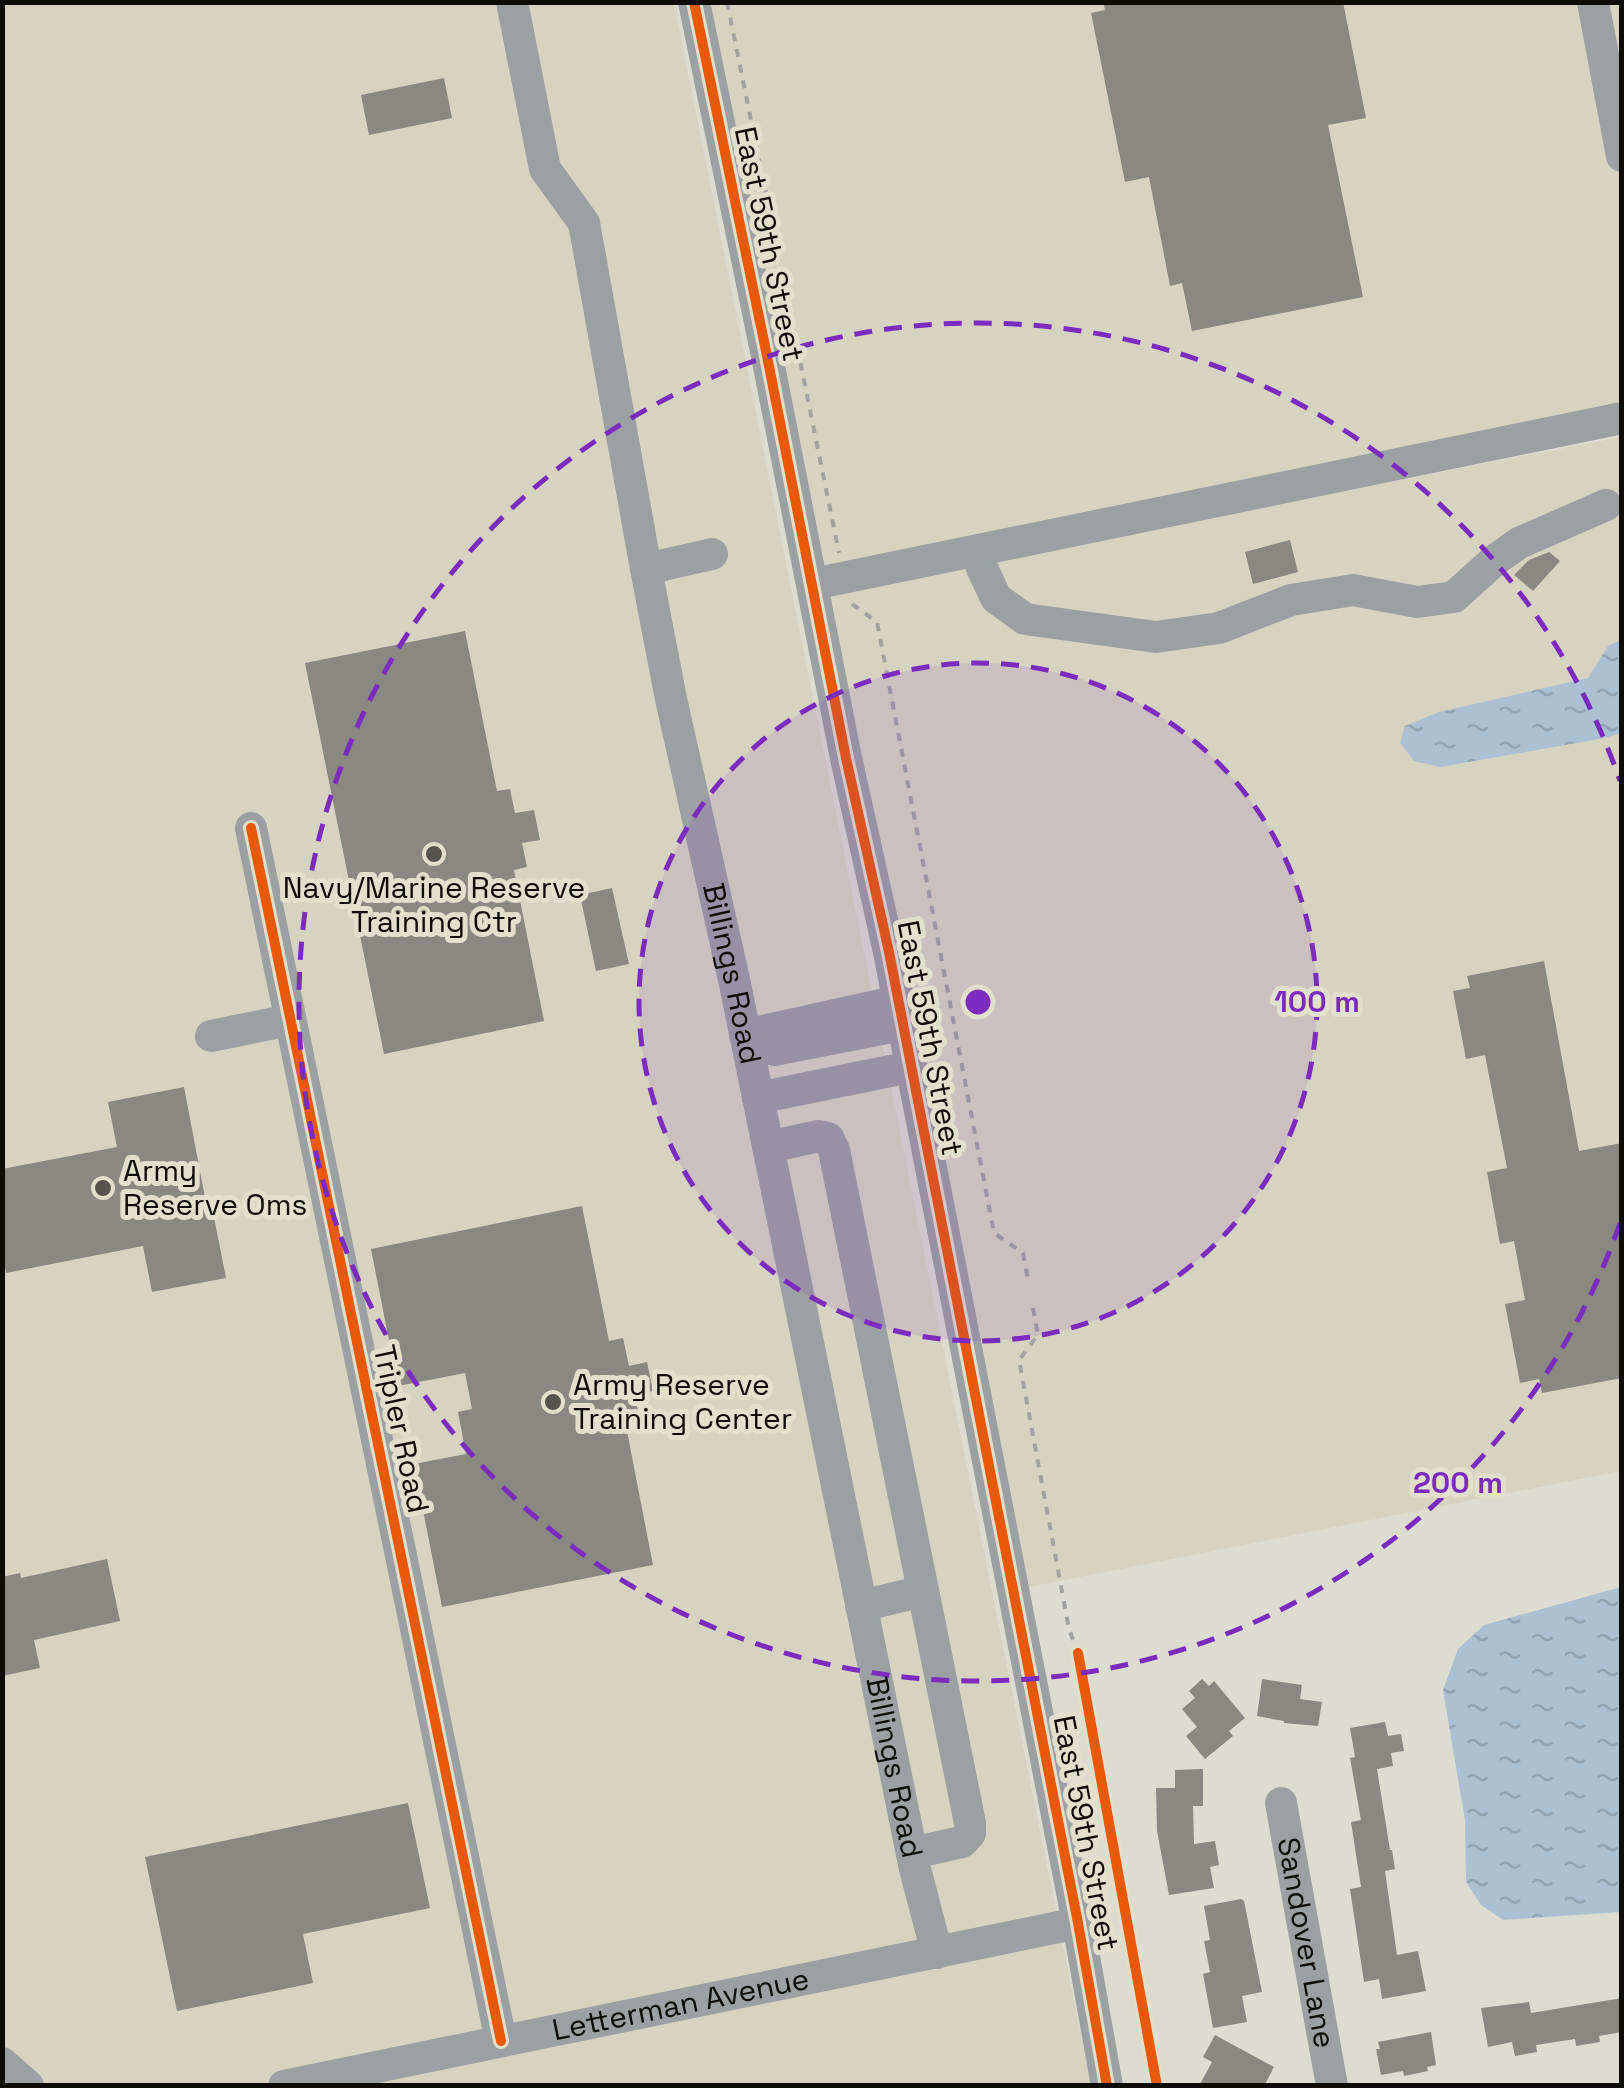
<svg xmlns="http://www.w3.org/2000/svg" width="1624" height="2088" font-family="'Space Grotesk',sans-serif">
	<defs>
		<pattern id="water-ripples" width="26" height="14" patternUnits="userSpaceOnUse" patternTransform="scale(2.5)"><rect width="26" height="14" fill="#abc0d2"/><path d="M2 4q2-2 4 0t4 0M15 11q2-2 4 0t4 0" fill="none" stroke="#92a4b3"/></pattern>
	</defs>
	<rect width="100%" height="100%" fill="#dddcd1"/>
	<g fill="#d6d4c1">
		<path d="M 3,3 L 674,3 L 1091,2085 L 3,2086 Z"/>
		<path d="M 706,3 L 1621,3 L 1621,432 L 822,586 Z"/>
		<path d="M 1621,437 L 1621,1471 L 1019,1589 L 824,593 Z"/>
	</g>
	<g fill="url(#water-ripples)">
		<path d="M 1621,640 L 1621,733 L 1605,738 L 1440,767 L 1414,761 L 1400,743 L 1405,726 L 1439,712 L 1588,678 L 1608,646 Z"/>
		<path d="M 1621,1587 L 1621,1912 L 1503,1920 L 1481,1905 L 1466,1882 L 1465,1820 L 1443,1690 L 1458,1649 L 1484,1625 Z"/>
	</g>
	<g fill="#898881">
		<path d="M 1103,2 L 1343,2 L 1366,118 L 1328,125 L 1363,297 L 1192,331 L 1182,283 L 1170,286 L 1149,177 L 1125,182 L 1091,13 L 1105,10 Z"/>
		<path d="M 444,78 L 452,118 L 369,135 L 361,95 Z"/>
		<path d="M 1290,540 L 1298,572 L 1253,584 L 1245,552 Z"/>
		<path d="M 1549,552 L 1560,561 L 1533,591 L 1514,575 L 1529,560 Z"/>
		<path d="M 465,631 L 497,791 L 510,789 L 515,813 L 534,810 L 540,840 L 522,843 L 527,867 L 514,870 L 544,1021 L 384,1054 L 305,663 Z"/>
		<path d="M 612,888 L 629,964 L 596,971 L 580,895 Z"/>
		<path d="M 1544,961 L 1579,1151 L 1622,1143 L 1622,1378 L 1542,1393 L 1539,1379 L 1520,1383 L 1505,1304 L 1525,1300 L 1514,1241 L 1500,1244 L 1487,1172 L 1507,1168 L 1485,1055 L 1466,1059 L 1453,991 L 1470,988 L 1467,976 Z"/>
		<path d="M 184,1087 L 207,1208 L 212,1207 L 226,1278 L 152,1292 L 143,1246 L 6,1273 L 2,1254 L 2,1169 L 117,1147 L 108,1102 Z"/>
		<path d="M 582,1206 L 609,1341 L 623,1338 L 629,1366 L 647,1362 L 653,1391 L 635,1395 L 639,1418 L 625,1421 L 653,1565 L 442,1607 L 414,1464 L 466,1454 L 458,1412 L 472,1409 L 465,1373 L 398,1386 L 371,1249 Z"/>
		<path d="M 107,1559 L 120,1621 L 34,1640 L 40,1668 L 2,1676 L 2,1577 L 20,1573 L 21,1578 Z"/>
		<path d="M 1202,1679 L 1209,1686 L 1214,1681 L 1245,1718 L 1229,1731 L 1233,1736 L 1205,1759 L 1186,1736 L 1197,1727 L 1182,1709 L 1195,1698 L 1189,1691 Z"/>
		<path d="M 1262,1679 L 1302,1685 L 1300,1699 L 1322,1702 L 1318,1726 L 1284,1723 L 1284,1721 L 1257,1716 Z"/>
		<path d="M 1385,1722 L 1388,1736 L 1401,1734 L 1404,1751 L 1391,1753 L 1393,1766 L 1377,1769 L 1390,1850 L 1392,1850 L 1395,1869 L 1385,1871 L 1397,1955 L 1418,1951 L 1426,1991 L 1382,1999 L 1379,1979 L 1364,1982 L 1350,1889 L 1361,1887 L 1351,1822 L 1361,1820 L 1350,1758 L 1355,1757 L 1350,1728 Z"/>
		<path d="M 1203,1769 L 1203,1806 L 1193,1806 L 1194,1844 L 1215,1841 L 1219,1865 L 1210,1867 L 1214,1888 L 1169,1895 L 1157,1831 L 1156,1788 L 1175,1788 L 1175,1770 Z"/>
		<path d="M 408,1803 L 430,1908 L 303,1934 L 313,1983 L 177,2011 L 145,1857 Z"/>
		<path d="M 1241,1899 L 1244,1901 L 1262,1992 L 1242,1996 L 1247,2022 L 1213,2028 L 1203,1974 L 1210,1972 L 1204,1941 L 1210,1940 L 1204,1906 Z"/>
		<path d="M 1622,1998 L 1622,2032 L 1599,2036 L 1600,2042 L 1576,2046 L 1575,2039 L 1536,2045 L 1537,2052 L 1515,2056 L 1512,2042 L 1488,2047 L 1481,2008 L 1529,2002 L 1531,2013 Z"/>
		<path d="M 1431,2032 L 1436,2065 L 1427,2067 L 1428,2071 L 1404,2076 L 1403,2071 L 1381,2075 L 1376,2049 L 1380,2049 L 1378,2042 Z"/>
		<path d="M 1215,2035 L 1274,2067 L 1264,2086 L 1199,2086 L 1212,2062 L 1203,2057 Z"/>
	</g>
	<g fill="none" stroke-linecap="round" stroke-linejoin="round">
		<g stroke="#a1a3a1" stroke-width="4" stroke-dasharray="8 8" stroke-linecap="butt">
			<path d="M 727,2 L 839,553"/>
			<path d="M 852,604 L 877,622 L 994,1233 L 1023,1253 L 1028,1279"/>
			<path d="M 1033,1308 L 1038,1335 L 1019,1360 L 1069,1629 L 1078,1653"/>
		</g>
		<g stroke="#9ca0a2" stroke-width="32">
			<path id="s1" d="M 512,2 L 545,169 L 584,223 L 646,569 L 671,699 L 735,984 L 915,1869 L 937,1953"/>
			<path d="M 694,2 L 766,351 L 846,758 L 889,952 L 1078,1923 L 1107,2086"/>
			<path d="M 1593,2 L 1622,156"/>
			<path d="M 979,550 L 982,568 L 996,598 L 1025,619 L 1156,637 L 1219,628 L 1291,600 L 1353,590 L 1417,602 L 1454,597 L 1495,560 L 1519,543 L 1606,505"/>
			<path d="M 646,569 L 712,554"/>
			<path d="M 813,584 L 1622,418"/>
			<path d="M 251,828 L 501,2041"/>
			<path d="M 745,1035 L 898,1001"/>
			<path d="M 211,1036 L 290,1020"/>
			<path d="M 774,1050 L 902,1025"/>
			<path d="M 758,1098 L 910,1067"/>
			<path d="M 768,1147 L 819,1136 L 828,1138 L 834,1150 L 970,1823 L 970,1833 L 962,1842 L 912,1853"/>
			<path d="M 861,1606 L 923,1591"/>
			<path id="s2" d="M 1281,1803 L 1332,2086"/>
			<path d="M 2,2063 L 28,2086"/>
			<path id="s3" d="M 284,2086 L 1078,1923"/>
		</g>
		<defs>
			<g id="cycleway">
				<path d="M 694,2 L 766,351 L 846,758 L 889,952 L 1078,1923 L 1107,2086"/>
				<path d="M 251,828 L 501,2041"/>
				<path d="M 1078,1653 L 1157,2086"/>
			</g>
		</defs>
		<use href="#cycleway" stroke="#e2dfcc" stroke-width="16"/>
		<use href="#cycleway" stroke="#e8590c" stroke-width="10"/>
	</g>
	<circle cx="978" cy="1002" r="339" fill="#7b2cbf" fill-opacity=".12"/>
	<g fill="none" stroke="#7b2cbf" stroke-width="5" stroke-dasharray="18 12">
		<circle cx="978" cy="1002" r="339"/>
		<path d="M1620 1223A679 679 0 1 1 1620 781"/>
	</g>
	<g fill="#56554d" stroke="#e2dfcc" stroke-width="4">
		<circle cx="434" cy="854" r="10"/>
		<circle cx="103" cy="1188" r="10"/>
		<circle cx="553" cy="1402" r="10"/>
	</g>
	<g text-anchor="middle" stroke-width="10" stroke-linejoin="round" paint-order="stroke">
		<g font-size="30" fill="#0d0c06" stroke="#e2dfcc">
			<text transform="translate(769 244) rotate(78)" y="10">East 59th Street</text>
			<text dy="10" stroke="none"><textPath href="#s1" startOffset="1002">Billings Road</textPath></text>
			<text transform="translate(930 1038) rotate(79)" y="10">East 59th Street</text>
			<text transform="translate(401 1429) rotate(78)" y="10">Tripler Road</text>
			<text dy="10" stroke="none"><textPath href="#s1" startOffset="1812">Billings Road</textPath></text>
			<text transform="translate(1086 1833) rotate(79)" y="10">East 59th Street</text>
			<text dy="10" stroke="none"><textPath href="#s2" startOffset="142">Sandover Lane</textPath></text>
			<text dy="10" stroke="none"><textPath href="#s3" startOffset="405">Letterman Avenue</textPath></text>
		</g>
		<g font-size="30" fill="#0d0c06" stroke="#e2dfcc" text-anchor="start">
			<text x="434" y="898" text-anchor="middle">Navy/Marine Reserve<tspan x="434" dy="34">Training Ctr</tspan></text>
			<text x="123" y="1181">Army<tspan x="123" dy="34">Reserve Oms</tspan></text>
			<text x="573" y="1395">Army Reserve<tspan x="573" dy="34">Training Center</tspan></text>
		</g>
	</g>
	<circle cx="978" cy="1002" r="15" fill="#7b2cbf" stroke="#e2dfcc" stroke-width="5"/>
	<g font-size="30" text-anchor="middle" font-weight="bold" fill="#7b2cbf" stroke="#e2dfcc" stroke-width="10" stroke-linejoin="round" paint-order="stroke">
		<text x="1317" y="1012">100 m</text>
		<text x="1458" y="1493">200 m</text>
	</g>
	<rect width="1624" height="2088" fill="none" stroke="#0d0c06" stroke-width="10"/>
</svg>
